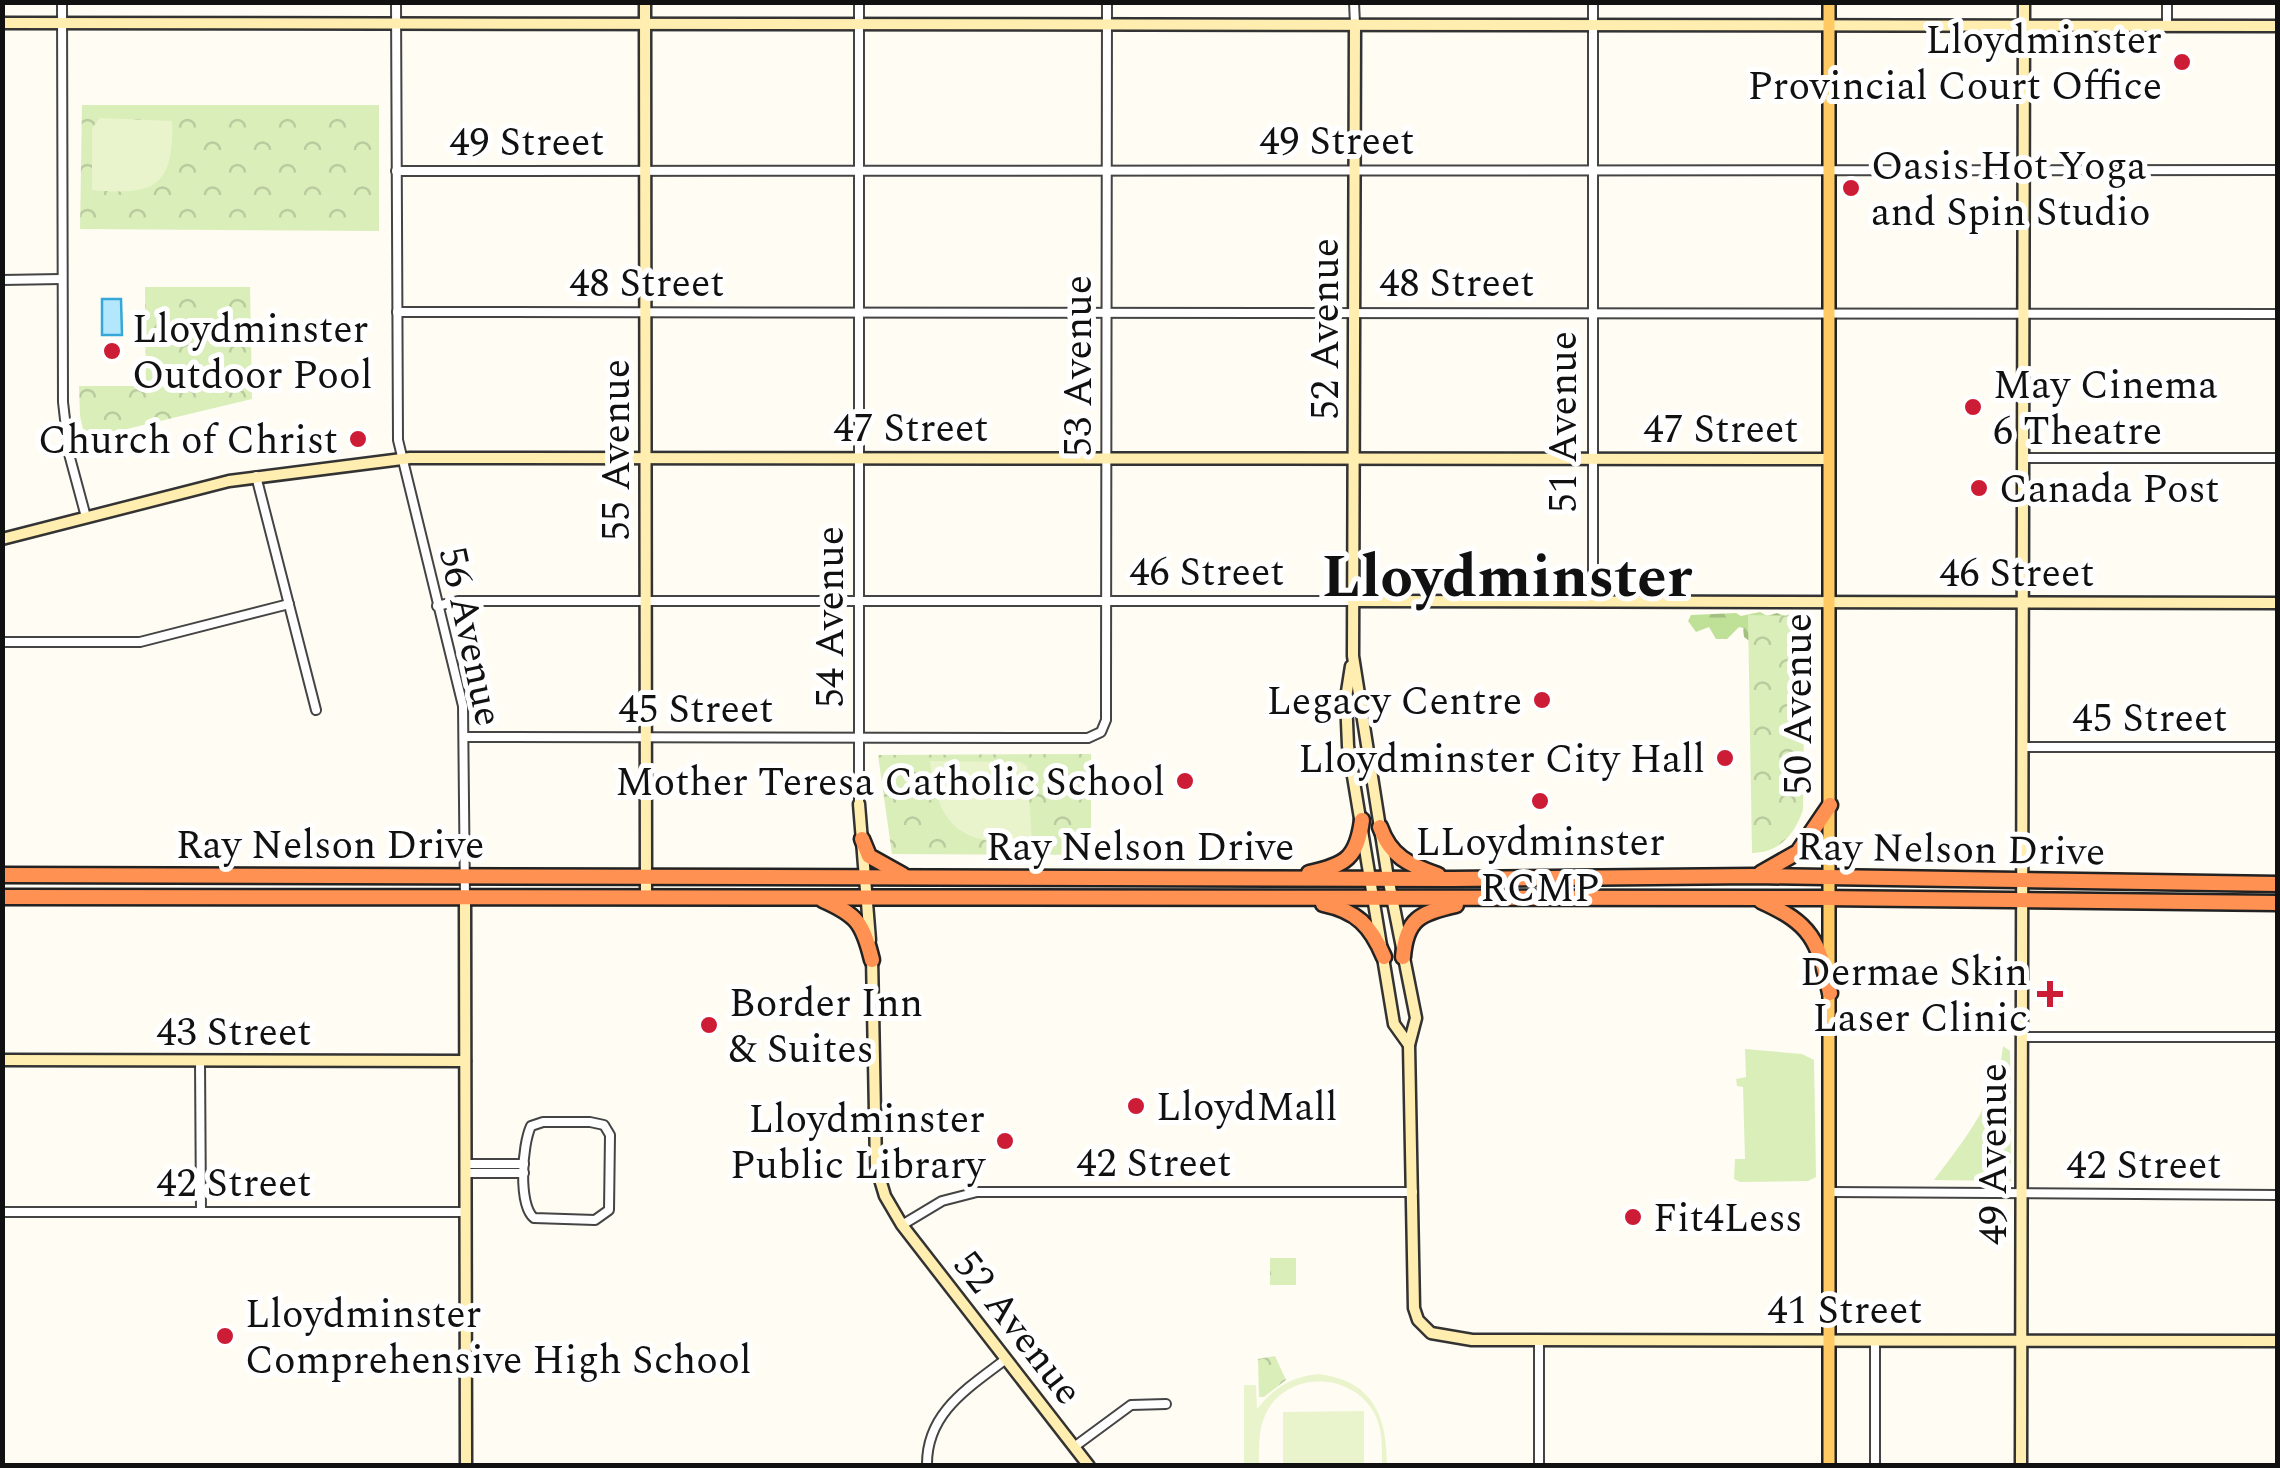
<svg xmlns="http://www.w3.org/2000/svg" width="2280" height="1468" font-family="Spectral,serif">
	<defs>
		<pattern id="forest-firs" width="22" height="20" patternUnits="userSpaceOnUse" patternTransform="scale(2.5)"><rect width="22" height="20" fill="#bfe097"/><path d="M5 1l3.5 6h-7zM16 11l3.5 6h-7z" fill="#a3bf81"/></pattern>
		<pattern id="park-crowns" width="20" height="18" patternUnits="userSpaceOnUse" patternTransform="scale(2.5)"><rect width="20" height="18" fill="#daeeba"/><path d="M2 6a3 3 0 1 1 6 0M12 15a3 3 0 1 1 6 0" fill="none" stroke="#bacb9f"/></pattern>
	</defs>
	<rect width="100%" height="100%" fill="#fffcf4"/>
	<g fill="#daeeba">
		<path d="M 2003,1046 L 2010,1051 L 2011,1181 L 1934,1180 C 1965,1139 1998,1099 2003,1046 Z"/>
		<path d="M 1745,1049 L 1802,1054 L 1814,1060 L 1816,1177 L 1808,1181 L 1740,1182 L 1734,1179 L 1735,1159 L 1745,1159 L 1743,1087 L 1737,1086 L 1736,1079 L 1746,1077 Z"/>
	</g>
	<path fill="url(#forest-firs)" d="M 1798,611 L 1812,629 L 1813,650 L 1806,651 L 1799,641 L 1752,643 L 1744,637 L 1743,628 L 1739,627 L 1727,639 L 1716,639 L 1709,627 L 1696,632 L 1688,621 L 1691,615 L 1736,613 L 1741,616 L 1760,612 L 1767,616 L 1777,613 L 1785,616 Z"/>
	<g fill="url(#park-crowns)">
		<path d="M 82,105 L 379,105 L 379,231 L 80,229 Z"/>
		<path d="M 145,287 L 250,287 L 252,399 L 85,439 L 80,416 L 79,386 L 146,386 Z"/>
		<path d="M 1748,615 L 1805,616 L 1803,810 C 1795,834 1779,853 1752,853 Z"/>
		<path d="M 1091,754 L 1091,855 L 892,854 L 878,755 Z"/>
		<rect x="1270" y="1258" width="26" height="27"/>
		<path d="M 1275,1356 L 1286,1380 L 1264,1397 L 1259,1397 L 1258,1359 Z"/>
	</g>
	<g fill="#eaf4cc">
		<path d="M 100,118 L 172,121 C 174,186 155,196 92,190 L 92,128 Z"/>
		<path d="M 930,761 L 1020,762 L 1027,766 L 1032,844 C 965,843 939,834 930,761 Z"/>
		<path d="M 1319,1374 C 1373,1381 1387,1416 1387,1465 L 1382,1465 C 1382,1447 1383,1428 1373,1411 C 1349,1370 1282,1371 1264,1418 C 1258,1433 1259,1450 1259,1465 L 1244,1465 L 1244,1385 L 1256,1385 L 1257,1409 C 1275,1387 1290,1377 1319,1374 Z"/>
		<path d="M 1364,1411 L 1364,1465 L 1283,1465 L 1283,1412 Z"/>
	</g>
	<path fill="#b4e7fb" stroke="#35a7d8" stroke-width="2.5" d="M 102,299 L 121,299 L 122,335 L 102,335 Z"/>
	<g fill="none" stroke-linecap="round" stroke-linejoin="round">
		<defs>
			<g id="street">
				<path d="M 62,2 L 63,402 L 69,454 L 86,517"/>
				<path d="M 396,2 L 398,440 L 463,706 L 465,898"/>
				<path d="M 859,2 L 859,804"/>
				<path d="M 1354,2 L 1355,24"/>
				<path d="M 2167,2 L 2167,26"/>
				<path d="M 396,171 L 2278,170"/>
				<path d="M 2,280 L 61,279"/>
				<path d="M 397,312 L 2278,314"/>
				<path d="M 2023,458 L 2278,458"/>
				<path d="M 256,476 L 316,710"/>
				<path d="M 1593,601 L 1593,2"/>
				<path d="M 437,606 L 458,601 L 1353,601"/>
				<path d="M 2,642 L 140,642 L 289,604"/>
				<path d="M 465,737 L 1088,738 L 1101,732 L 1106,720 L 1106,691 L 1107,2"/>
				<path d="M 2023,747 L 2278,747"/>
				<path d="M 2023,1037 L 2278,1037"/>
				<path d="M 200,1061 L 201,1212"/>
				<path d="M 590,1122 L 604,1125 L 610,1135 L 609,1210 L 595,1220 L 534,1218 C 518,1205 522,1145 531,1126 L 543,1122 Z"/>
				<path d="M 465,1164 L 524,1164"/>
				<path d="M 465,1173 L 524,1173"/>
				<path d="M 1830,1192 L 2278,1195"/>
				<path d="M 2,1212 L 465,1212"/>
				<path d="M 902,1225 L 942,1201 L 977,1192 L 1413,1192"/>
				<path d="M 1875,1340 L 1875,1466"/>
				<path d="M 1074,1447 L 1131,1405 L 1166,1404"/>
				<path d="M 927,1466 C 926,1413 968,1388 1006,1359"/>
				<path d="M 1539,1466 L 1539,1339"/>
			</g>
			<g id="secondary">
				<path d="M 645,2 L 646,898"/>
				<path d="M 2,23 L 2278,26"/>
				<path d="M 1355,24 L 1353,656 L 1387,872 L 1416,1018 L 1409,1045 L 1414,1308 L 1418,1320 L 1431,1333 L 1472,1340 L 2278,1341"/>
				<path d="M 2,539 L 229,481 L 410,458 L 1829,459"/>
				<path d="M 1353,601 L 2278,603"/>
				<path d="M 1351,666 L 1346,698 L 1348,746 L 1394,1024 L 1409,1045"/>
				<path d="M 859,804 L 870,940"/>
				<path d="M 465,898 L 466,1466"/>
				<path d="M 872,957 L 876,1166 L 885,1196 L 902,1225 L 1089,1466"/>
				<path d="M 2,1060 L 465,1061"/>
				<path d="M 2021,1466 L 2024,2"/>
			</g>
			<path id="primary" d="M 1829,1466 L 1829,2"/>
			<g id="highway">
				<path d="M 1380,827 C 1390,856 1409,865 1438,875"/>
				<path d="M 862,839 L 869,856 L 903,875"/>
				<path d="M 1309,873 C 1346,865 1357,858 1362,820"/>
				<path d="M 1761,873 L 1798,852 L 1830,805"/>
				<path d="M 2,875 L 1453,879 L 1755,876 L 2278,884"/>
				<path d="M 2,897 L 1822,898 L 2278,903"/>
				<path d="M 823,900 C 857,915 863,923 872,960"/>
				<path d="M 1761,901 C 1812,924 1818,940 1830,993"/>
				<path d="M 1323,904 C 1357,911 1371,926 1384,957"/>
				<path d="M 1403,957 C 1406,919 1420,913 1456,905"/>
			</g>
		</defs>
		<use href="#street" stroke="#444" stroke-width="12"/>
		<use href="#secondary" stroke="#333" stroke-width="15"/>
		<use href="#primary" stroke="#222" stroke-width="16"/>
		<use href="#highway" stroke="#222" stroke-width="19"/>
		<use href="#street" stroke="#fff" stroke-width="8"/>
		<use href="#secondary" stroke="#ffeeaf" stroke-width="10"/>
		<use href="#primary" stroke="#ffca64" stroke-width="11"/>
		<use href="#highway" stroke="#ff9153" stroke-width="14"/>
	</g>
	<g fill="#cd1c36" stroke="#fff" stroke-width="4">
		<circle cx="2182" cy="62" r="10"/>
		<circle cx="1851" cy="188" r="10"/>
		<circle cx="112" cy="351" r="10"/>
		<circle cx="1973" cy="407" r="10"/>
		<circle cx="358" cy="439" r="10"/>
		<circle cx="1979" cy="488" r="10"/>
		<circle cx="1542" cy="700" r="10"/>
		<circle cx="1725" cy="758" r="10"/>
		<circle cx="1185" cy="781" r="10"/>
		<circle cx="1540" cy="801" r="10"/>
		<path d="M2045 979h10v10h10v10h-10v10h-10v-10h-10v-10h10z"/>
		<circle cx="709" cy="1025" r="10"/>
		<circle cx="1136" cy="1106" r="10"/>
		<circle cx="1005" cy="1141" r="10"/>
		<circle cx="1633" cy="1217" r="10"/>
		<circle cx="225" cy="1336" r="10"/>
	</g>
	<g text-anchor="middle" stroke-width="10" stroke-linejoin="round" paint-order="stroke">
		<g font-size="40" fill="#111" stroke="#fff" text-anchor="start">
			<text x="2162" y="53" text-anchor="end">Lloydminster<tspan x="2162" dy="46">Provincial Court Office</tspan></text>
			<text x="1871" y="179">Oasis Hot Yoga<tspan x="1871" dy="46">and Spin Studio</tspan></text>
			<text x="132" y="342">Lloydminster<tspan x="132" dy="46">Outdoor Pool</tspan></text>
			<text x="1993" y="398">May Cinema<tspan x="1993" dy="46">6 Theatre</tspan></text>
			<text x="338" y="453" text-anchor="end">Church of Christ</text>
			<text x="1999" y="502">Canada Post</text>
			<text x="1522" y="714" text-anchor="end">Legacy Centre</text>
			<text x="1705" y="772" text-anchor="end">Lloydminster City Hall</text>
			<text x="1165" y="795" text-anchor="end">Mother Teresa Catholic School</text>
			<text x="1540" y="855" text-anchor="middle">LLoydminster<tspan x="1540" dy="46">RCMP</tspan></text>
			<text x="2028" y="985" text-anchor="end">Dermae Skin<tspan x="2028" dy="46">Laser Clinic</tspan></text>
			<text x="729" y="1016">Border Inn<tspan x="729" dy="46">&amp; Suites</tspan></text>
			<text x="1156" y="1120">LloydMall</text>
			<text x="985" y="1132" text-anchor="end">Lloydminster<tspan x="985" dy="46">Public Library</tspan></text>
			<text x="1653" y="1231">Fit4Less</text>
			<text x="245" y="1327">Lloydminster<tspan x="245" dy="46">Comprehensive High School</tspan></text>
		</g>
		<g font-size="40" fill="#111" stroke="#fff">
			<text x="1337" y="154">49 Street</text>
			<text x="527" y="155">49 Street</text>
			<text x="647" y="296">48 Street</text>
			<text x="1457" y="296">48 Street</text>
			<text transform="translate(1324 329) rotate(-90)" y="14">52 Avenue</text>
			<text transform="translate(1077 366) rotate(-90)" y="14">53 Avenue</text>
			<text transform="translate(1562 422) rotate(-90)" y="14">51 Avenue</text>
			<text x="911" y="441">47 Street</text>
			<text x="1721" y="442">47 Street</text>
			<text transform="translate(615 450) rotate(-90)" y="14">55 Avenue</text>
			<text x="1207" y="585">46 Street</text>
			<text x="2017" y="586">46 Street</text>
			<text transform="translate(829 617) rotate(-90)" y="14">54 Avenue</text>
			<text transform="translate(472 636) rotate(78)" y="14">56 Avenue</text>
			<text transform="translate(1797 704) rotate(-90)" y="14">50 Avenue</text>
			<text x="696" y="722">45 Street</text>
			<text x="2150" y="731">45 Street</text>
			<text x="330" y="858">Ray Nelson Drive</text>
			<text x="1140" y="860">Ray Nelson Drive</text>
			<text transform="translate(1951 848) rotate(1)" y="14">Ray Nelson Drive</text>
			<text x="234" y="1045">43 Street</text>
			<text transform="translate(1992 1154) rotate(-90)" y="14">49 Avenue</text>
			<text x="1154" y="1176">42 Street</text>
			<text x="2144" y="1178">42 Street</text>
			<text x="234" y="1196">42 Street</text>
			<text x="1845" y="1323">41 Street</text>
			<text transform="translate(1019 1327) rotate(52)" y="14">52 Avenue</text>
		</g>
		<g font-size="60" font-weight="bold" fill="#111" stroke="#fff">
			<text x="1507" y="596">Lloydminster</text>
		</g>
	</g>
	<rect width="2280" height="1468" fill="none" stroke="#111111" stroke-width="10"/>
</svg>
